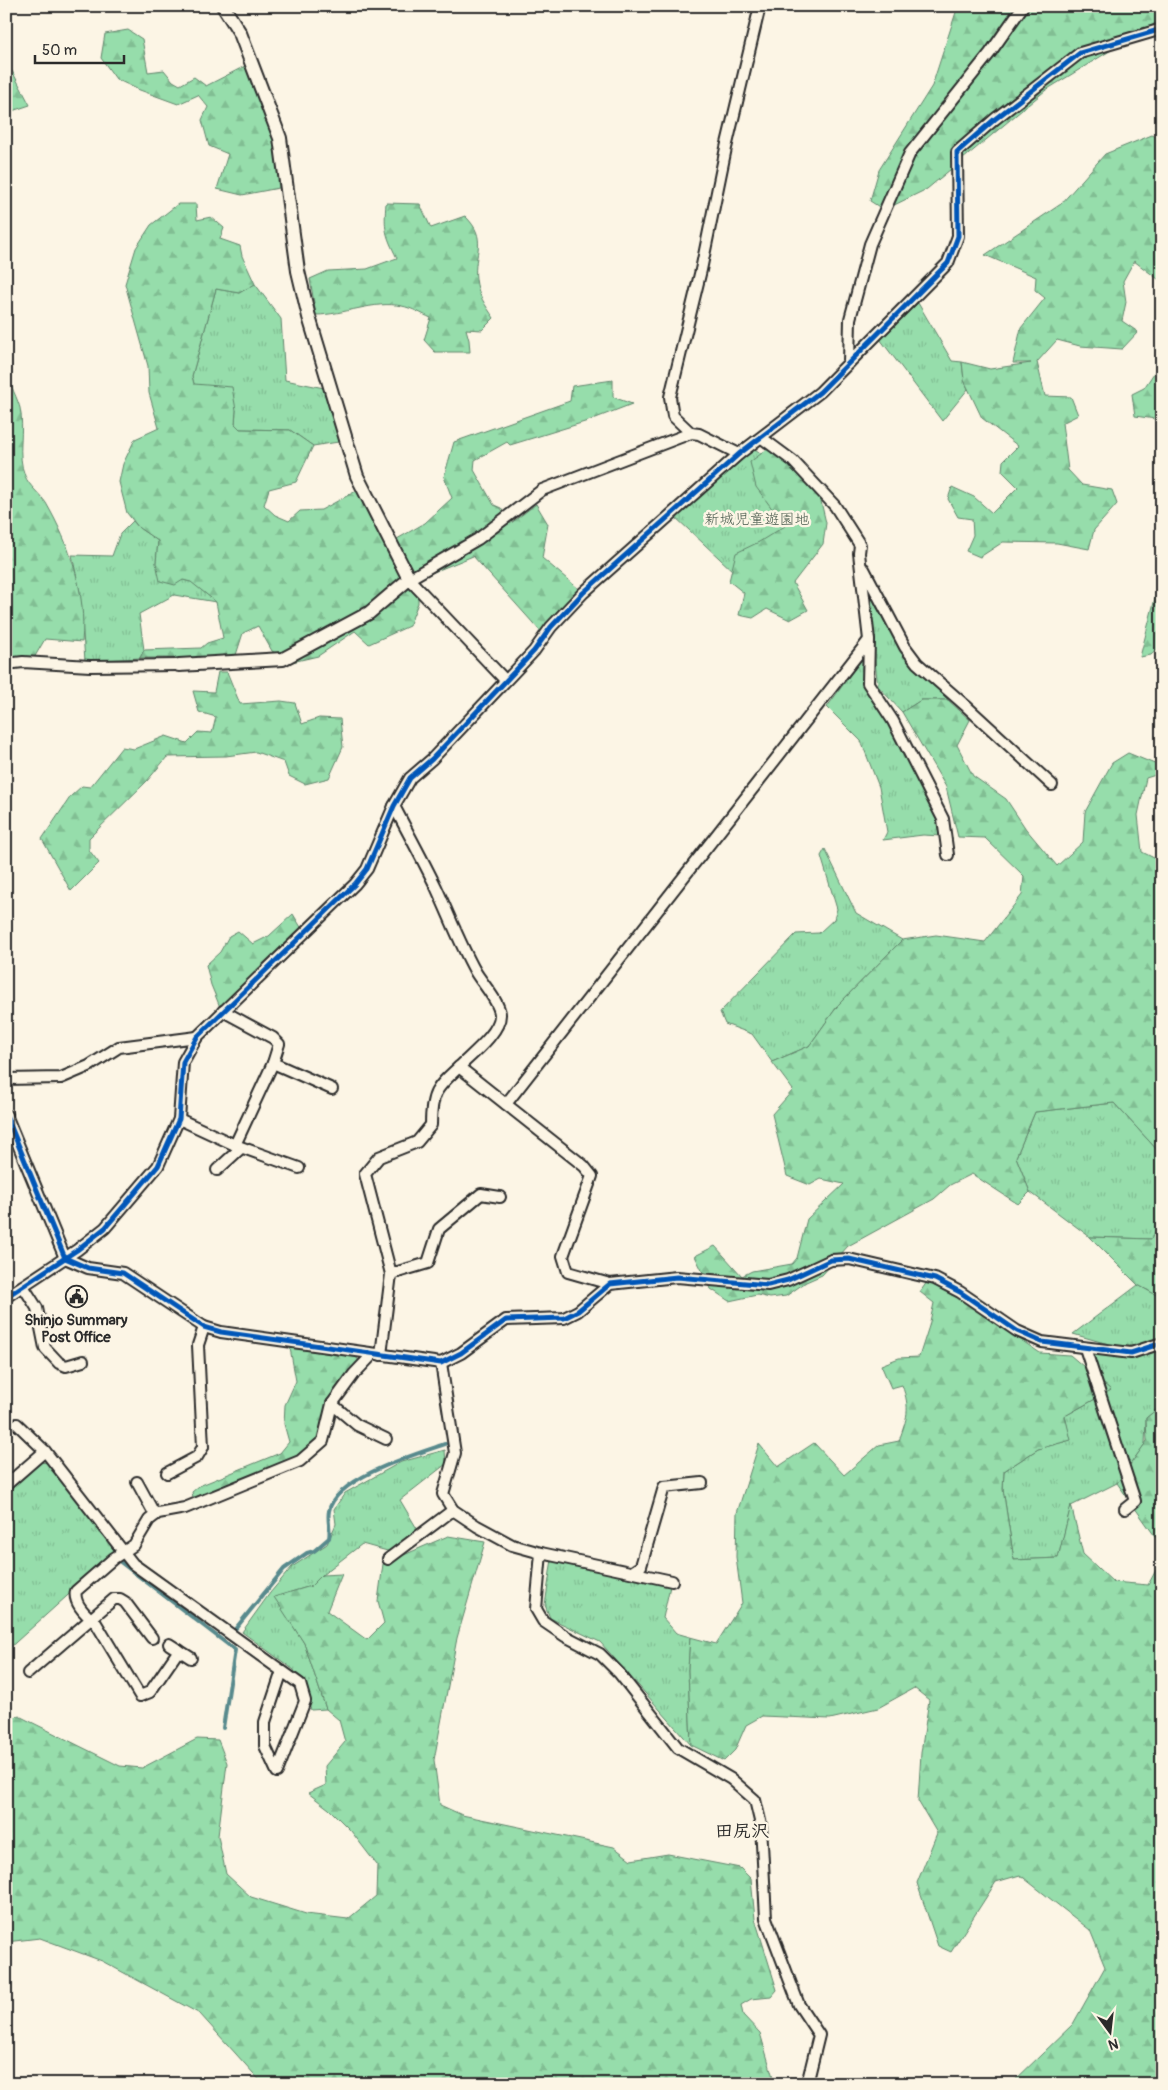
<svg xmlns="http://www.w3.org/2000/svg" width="1168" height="2090" font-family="Pangolin,'Klee One',sans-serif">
	<defs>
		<pattern id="grass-tufts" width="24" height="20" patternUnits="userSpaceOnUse" patternTransform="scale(1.25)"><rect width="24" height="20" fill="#96ddab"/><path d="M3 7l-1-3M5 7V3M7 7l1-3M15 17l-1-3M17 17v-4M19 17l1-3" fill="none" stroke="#81be93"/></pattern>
		<pattern id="forest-firs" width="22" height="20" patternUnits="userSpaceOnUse" patternTransform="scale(1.25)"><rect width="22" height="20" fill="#96ddab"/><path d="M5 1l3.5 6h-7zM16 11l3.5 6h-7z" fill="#81be93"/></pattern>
	</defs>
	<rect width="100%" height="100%" fill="#fcf5e5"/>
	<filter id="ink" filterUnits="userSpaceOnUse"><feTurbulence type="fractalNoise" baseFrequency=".02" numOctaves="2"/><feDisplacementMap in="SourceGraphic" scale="10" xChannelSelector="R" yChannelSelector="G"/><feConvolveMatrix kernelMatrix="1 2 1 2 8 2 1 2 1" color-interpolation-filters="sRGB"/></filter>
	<g filter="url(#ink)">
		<g fill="url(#grass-tufts)" stroke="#60846b">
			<path d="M 255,284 L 281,319 L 285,380 L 324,388 L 351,440 L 313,446 L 290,430 L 240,429 L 235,424 L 236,410 L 194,384 L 192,376 L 216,289 L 239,293 Z"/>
			<path d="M 918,303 L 952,361 L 962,362 L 964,380 L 968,389 L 942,421 L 880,339 Z"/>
			<path d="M 755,449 L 795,479 L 816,508 L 734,572 L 674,516 Z"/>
			<path d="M 133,521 L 139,528 L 158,541 L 156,563 L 183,580 L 192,582 L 216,602 L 174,595 L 139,614 L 144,650 L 140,658 L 85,661 L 80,592 L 72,555 L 112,556 L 120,534 Z"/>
			<path d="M 865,585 L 887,626 L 911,663 L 948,700 L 921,700 L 902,712 L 878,686 Z"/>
			<path d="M 863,657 L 865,685 L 902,747 L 938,819 L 941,836 L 923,835 L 883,840 L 887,832 L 879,787 L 861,741 L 827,707 Z"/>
			<path d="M 825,849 L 856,913 L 902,940 L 839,1004 L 809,1046 L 772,1062 L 752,1034 L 725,1024 L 720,1012 L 796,934 L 819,933 L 834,919 L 837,909 L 821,856 Z"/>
			<path d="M 1114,1103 L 1161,1154 L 1159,1225 L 1152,1239 L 1090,1237 L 1030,1192 L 1016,1157 L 1035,1112 Z"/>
			<path d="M 1138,1285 L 1162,1298 L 1162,1339 L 1129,1350 L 1073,1334 Z"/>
			<path d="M 1162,1348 L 1162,1405 L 1146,1418 L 1145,1444 L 1129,1466 L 1104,1394 L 1111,1390 L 1099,1380 L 1093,1352 Z"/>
			<path d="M 1097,1398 L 1124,1474 L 1117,1483 L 1071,1506 L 1058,1558 L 1014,1560 L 1003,1489 L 1004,1471 L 1038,1449 L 1070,1440 L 1065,1416 Z"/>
			<path d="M 445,1450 L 446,1464 L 400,1500 L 419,1532 L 391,1552 L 362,1544 L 322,1575 L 311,1586 L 275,1597 L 304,1643 L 326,1709 L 311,1710 L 294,1670 L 242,1632 L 270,1593 L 292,1567 L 327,1544 L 336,1524 L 334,1509 L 345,1493 L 401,1462 Z"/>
			<path d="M 36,1462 L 52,1463 L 117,1551 L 6,1651 L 6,1491 Z"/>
			<path d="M 552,1559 L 670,1586 L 663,1618 L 676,1633 L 690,1637 L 688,1670 L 691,1745 L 600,1642 L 550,1618 L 545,1605 Z"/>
		</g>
		<g fill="url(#forest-firs)" stroke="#60846b">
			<path d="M 958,6 L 1162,6 L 1162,19 L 1046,90 L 927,189 L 884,210 L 870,201 L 879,170 L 932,86 Z"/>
			<path d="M 128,30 L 142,39 L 148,72 L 164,70 L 173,81 L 180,85 L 194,77 L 206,86 L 247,65 L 278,144 L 279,188 L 242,195 L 217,189 L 228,154 L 209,146 L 202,120 L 208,107 L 198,95 L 178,104 L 137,89 L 116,79 L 101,58 L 105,34 Z"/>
			<path d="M 6,65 L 12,71 L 30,105 L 6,113 Z"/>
			<path d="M 1152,135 L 1162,139 L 1162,282 L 1134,261 L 1123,281 L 1126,302 L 1122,321 L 1138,332 L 1122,349 L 1080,346 L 1057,340 L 1037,362 L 1045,396 L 1071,397 L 1078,415 L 1062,423 L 1068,470 L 1082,485 L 1112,490 L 1117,504 L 1094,530 L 1089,549 L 1057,543 L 1003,542 L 980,557 L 966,551 L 973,535 L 972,519 L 958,517 L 948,499 L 952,487 L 974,497 L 992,513 L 1018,487 L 1002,471 L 1003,461 L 1018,446 L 982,418 L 964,380 L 962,362 L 990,369 L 1031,363 L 1013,363 L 1021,328 L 1045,298 L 1035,290 L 1036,277 L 985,255 L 1061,204 L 1105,154 Z"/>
			<path d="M 386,203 L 420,204 L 431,228 L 465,216 C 489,239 473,253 476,279 C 478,295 485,305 494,318 L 482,330 L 466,329 L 469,340 L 470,352 L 435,352 L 424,340 L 431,318 C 422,314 412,308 402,306 C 374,300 344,315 316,315 L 310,279 L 328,271 L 367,269 L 397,258 C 385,234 384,229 386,203 Z"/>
			<path d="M 178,204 L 196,204 L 197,220 L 211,217 L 224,228 L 220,239 L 240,246 L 242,256 L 255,284 L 239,293 L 216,289 L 192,376 L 194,384 L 232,387 L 236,410 L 235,424 L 240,429 L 290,430 L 313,446 L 296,482 L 269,489 L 264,505 L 275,515 L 289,521 L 300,511 L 321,510 L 358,490 L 418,595 L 418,603 L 409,626 L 369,644 L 355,631 L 318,656 L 292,662 L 272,651 L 258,626 L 243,633 L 236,655 L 205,658 L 140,658 L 144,650 L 201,648 L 207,643 L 223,638 L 216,602 L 191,582 L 183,580 L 175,585 L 160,581 L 156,563 L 158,541 L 139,528 L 127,513 L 119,482 L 123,464 L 135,439 L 159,428 L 149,393 L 148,366 L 125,284 L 136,248 L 151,225 Z"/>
			<path d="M 1160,364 L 1162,420 L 1135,416 L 1132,394 L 1144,388 Z"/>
			<path d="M 6,376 C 9,380 19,403 20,408 C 25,430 16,454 25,476 C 29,486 40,494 46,503 C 70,545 87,593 82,642 L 45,639 L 34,658 L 6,660 Z"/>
			<path d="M 613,380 L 613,397 L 632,404 L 588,421 L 510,445 L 507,442 L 475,460 L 474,470 L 494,505 L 501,508 L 510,524 L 536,504 L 548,524 L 542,558 L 580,590 L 542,633 L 473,556 L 414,580 L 395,550 L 397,539 L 425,523 L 452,498 L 444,477 L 454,442 L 570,401 L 572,386 Z"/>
			<path d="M 777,442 L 819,493 L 826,523 L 823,544 L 793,583 L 808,610 L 790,620 L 767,609 L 753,618 L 739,615 L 744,593 L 729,581 L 736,553 L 759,542 L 785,526 L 756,487 L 750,462 Z"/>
			<path d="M 1162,571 L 1162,645 L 1151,655 L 1140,657 Z"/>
			<path d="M 218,672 L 227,672 L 240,704 L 281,701 L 295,703 L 302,724 L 319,718 L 340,719 L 343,747 L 329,778 L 305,784 L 289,776 L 284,762 L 256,752 L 226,756 L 167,757 L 147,781 L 89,838 L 89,850 L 99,863 L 71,891 L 42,839 L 71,796 L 82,786 L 90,787 L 122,747 L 134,749 L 166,736 L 187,743 L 198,732 L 212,733 L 216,717 L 199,712 L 193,691 L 214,692 Z"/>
			<path d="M 921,700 L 948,700 L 970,720 L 957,745 L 973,776 L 1006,799 L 1026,829 L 1057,866 L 1083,842 L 1085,812 L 1112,763 L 1128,753 L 1162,767 L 1162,773 L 1146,778 L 1138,815 L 1142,852 L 1162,862 L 1162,1298 L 1138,1285 L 1090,1237 L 1151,1239 L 1159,1225 L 1161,1154 L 1114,1103 L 1035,1112 L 1016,1157 L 1030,1192 L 1018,1204 L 972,1174 L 950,1185 L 934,1199 L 848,1246 L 822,1275 L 806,1282 L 786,1296 L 770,1298 L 757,1295 L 729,1301 L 711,1289 L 695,1256 L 715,1246 L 742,1276 L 752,1271 L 792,1264 L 797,1258 L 807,1219 L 844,1184 L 821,1179 L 810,1185 L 787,1176 L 772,1114 L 793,1090 L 772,1062 L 809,1046 L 839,1004 L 902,940 L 936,935 L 985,942 L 1022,895 L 1024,876 L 985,838 L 958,837 L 946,787 L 902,712 Z"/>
			<path d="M 293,914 L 302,929 L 220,1007 L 211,985 L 206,965 L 220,952 L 229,936 L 238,931 L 253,944 L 269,936 Z"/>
			<path d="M 927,1282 L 956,1295 L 1040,1353 L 1070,1355 L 1111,1390 L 1065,1416 L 1071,1440 L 1038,1449 L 1004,1471 L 1003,1489 L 1014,1560 L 1058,1558 L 1071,1505 L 1083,1554 L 1113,1582 L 1148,1585 L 1162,1559 L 1162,2067 L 1154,2084 L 1011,2084 L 1073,2024 L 1105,1967 L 1090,1930 L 1020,1875 L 996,1882 L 951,1952 L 938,1946 L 917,1883 L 937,1833 L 918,1801 L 921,1753 L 929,1700 L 914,1688 L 878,1708 L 830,1719 L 762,1716 L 746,1725 L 735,1750 L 724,1761 L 691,1745 L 688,1670 L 690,1637 L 716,1644 L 742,1603 L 736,1557 L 737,1513 L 759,1444 L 778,1467 L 814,1443 L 844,1475 L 879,1445 L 899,1441 C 907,1417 911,1410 902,1385 L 891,1388 L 881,1365 L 899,1358 L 919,1357 L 929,1326 L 934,1303 L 920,1292 Z"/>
			<path d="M 290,1348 L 356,1357 L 360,1362 L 326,1409 L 319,1438 L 310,1449 L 294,1460 L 201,1497 L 193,1497 L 192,1492 L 199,1486 L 280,1453 L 289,1442 L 284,1424 L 285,1405 L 296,1381 Z"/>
			<path d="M 1162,1405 L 1162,1546 L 1117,1483 L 1147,1441 L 1146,1418 Z"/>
			<path d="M 448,1536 L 485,1542 L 457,1638 L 434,1760 L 440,1805 L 462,1815 L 614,1847 L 631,1860 L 668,1854 L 740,1868 L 751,1879 L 755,1919 L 777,1990 L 771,1997 L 751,1999 L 741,2005 L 743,2015 L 760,2033 L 775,2084 L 263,2084 L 200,2014 L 102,1961 L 40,1938 L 6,1942 L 6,1719 L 19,1716 L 120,1766 L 142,1768 L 197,1739 L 218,1740 L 227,1763 L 218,1836 L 226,1874 L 251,1897 L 306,1914 L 348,1919 L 376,1896 L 377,1865 L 351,1831 L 329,1809 L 308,1793 L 326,1785 L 325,1766 L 345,1742 L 339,1720 L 326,1709 L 304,1643 L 274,1597 L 311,1586 L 322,1575 L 342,1574 L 327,1611 L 367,1640 L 384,1623 L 378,1601 L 383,1564 Z"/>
		</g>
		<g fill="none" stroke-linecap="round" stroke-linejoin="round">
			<g stroke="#598a8d" stroke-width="4">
				<path d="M 119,1561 L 235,1650 L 223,1728"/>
				<path d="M 236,1628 L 284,1569 L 307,1553 L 314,1551 L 329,1538 C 331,1529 327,1520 329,1511 C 335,1478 416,1454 445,1444"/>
			</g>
			<defs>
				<g id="minor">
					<path d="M 849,363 L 850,319 L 870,244 L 910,153 L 990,53 L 1023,6"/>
					<path d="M 762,438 L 793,461 L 835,506 L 860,545 L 859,553 L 869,640 L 868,683 L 893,721 L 943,819 L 948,855"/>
					<path d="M 739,454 L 699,434 L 691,433 L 673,416 L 670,397 L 701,270 L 726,148 L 760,6"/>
					<path d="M 864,569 L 905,647 L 917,663 L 966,706 L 1052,785"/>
					<path d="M 6,664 L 23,662 L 90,666 L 179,665"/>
					<path d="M 505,680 L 409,579 L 478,539 L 542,490 L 691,433"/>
					<path d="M 394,806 C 408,833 423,860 436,887 C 449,915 460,944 475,971 C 481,982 499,1001 500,1014 C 501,1032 471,1055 459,1067"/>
					<path d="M 273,1063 L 332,1089"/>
					<path d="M 6,1079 L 61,1078 L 89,1066 L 119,1047 L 197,1037"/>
					<path d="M 506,1104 L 869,640"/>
					<path d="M 6,1115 L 65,1258 L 88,1268 L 123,1273 L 204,1327 L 221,1332 L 441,1363 L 461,1353 L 506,1320 L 564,1318 L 578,1311 L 610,1284 L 677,1277 L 768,1285 L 788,1280 L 831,1260 L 849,1259 L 935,1279 L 960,1292 L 1017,1331 L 1042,1342 L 1131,1353 L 1162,1343"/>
					<path d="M 179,1119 L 235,1145 L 273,1063 L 279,1044 L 273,1038 L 223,1011"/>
					<path d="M 235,1145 L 299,1168"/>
					<path d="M 217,1170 L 241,1148"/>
					<path d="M 391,1274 L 428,1263 L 439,1229 L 481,1194 L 500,1197"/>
					<path d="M 23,1286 L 37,1308 L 45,1348 L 59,1363 L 66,1366 L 83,1361"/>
					<path d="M 6,1297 L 77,1250 L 105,1228 L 158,1166 L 179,1119 L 183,1062 L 197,1037 L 355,884 L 367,869 L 394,806 L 410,778 L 432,759 L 534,651 L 551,627 L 583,593 L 739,454 L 820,392 L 948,263 L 958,236 L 957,152 L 995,119 L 1080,53 L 1162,29"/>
					<path d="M 1085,1348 L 1135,1501 L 1125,1509"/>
					<path d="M 381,1355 L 391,1274 L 365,1174 L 379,1157 L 417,1142 L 431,1125 C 431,1093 436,1088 459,1067 L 584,1166 L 592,1176 L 563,1256 L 568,1272 L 610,1284"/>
					<path d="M 441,1363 L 455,1453 L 443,1494 L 453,1510 L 477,1526 L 512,1545 L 541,1553 L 672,1581"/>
					<path d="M 332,1404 L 357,1425 L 386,1439"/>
					<path d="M 17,1424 L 45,1451"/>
					<path d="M 167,1473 L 197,1457 L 203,1447 L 198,1345 L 204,1327"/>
					<path d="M 137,1482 L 155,1515"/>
					<path d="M 6,1485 L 45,1451 L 133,1564 L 300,1684 L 305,1701 L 277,1772 L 265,1746 L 265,1722 L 282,1671"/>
					<path d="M 541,1553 L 536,1609 L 543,1621 L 565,1636 L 600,1654 L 619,1673 L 678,1748 L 731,1779 L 755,1800 L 761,1825 L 766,1918 L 799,2005 L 819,2035 L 807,2084"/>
					<path d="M 388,1559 L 453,1510"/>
					<path d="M 632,1572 L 641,1566 L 664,1487 L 702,1483"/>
					<path d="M 169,1644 L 191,1658"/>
					<path d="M 179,1650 L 150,1692 L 140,1696 L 96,1623 C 87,1616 73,1603 76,1591 L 114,1558 L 134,1545 L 149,1520 L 158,1513 L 185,1508 L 300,1461 L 323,1441 L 332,1404 L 354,1374 L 373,1354"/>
					<path d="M 28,1673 L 114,1599 L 120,1599 L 125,1602 L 152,1638"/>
				</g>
				<path id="tertiary" d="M 179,665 L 283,659 L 369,613 L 409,579 L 357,476 L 309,317 L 298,271 L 280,138 L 240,33 L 223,6"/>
			</defs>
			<use href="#minor" stroke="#2b2b2b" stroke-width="14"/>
			<use href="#tertiary" stroke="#2b2b2b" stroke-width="16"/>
			<use href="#minor" stroke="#fcf5e5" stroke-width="10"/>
			<use href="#tertiary" stroke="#fcf5e5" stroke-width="12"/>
			<defs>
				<g id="cycleway">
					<path d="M 6,1115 L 65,1258 L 88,1268 L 123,1273 L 204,1327 L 221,1332 L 441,1363 L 461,1353 L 506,1320 L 564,1318 L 578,1311 L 610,1284 L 677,1277 L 768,1285 L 788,1280 L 831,1260 L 849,1259 L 935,1279 L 960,1292 L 1017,1331 L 1042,1342 L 1131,1353 L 1162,1343"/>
					<path d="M 6,1297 L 77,1250 L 105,1228 L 158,1166 L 179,1119 L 183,1062 L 197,1037 L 355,884 L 367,869 L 394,806 L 410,778 L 432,759 L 534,651 L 551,627 L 583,593 L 739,454 L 820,392 L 948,263 L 958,236 L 957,152 L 995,119 L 1080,53 L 1162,29"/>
				</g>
			</defs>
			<use href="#cycleway" stroke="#fcf5e5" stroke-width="8"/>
			<use href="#cycleway" stroke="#0057b8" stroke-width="5"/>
		</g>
	</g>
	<defs>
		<symbol id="civic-ring" viewBox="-11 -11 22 22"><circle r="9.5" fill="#fcf5e5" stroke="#2b2b2b" stroke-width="1.5"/><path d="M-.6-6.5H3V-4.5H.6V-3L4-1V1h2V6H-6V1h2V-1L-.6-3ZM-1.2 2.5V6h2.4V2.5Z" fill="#2b2b2b"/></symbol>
	</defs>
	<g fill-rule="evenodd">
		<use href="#civic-ring" x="64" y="1284" width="25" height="25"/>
	</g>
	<g text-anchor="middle" stroke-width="5" stroke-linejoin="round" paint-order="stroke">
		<g font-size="15" fill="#46584b" stroke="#fcf5e5">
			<text x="757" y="524">新城児童遊園地</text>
		</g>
		<g font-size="15" font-weight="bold" fill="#2b2b2b" stroke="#fcf5e5">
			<text x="76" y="1325">Shinjo Summary<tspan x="76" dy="17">Post Office</tspan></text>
		</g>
		<g font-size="18" font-weight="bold" fill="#2b2b2b" stroke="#fcf5e5">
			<text x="742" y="1837">田尻沢</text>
		</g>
	</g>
	<rect width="1168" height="2090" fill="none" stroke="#fcf5e5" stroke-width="25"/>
	<rect x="12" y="12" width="1143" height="2065" fill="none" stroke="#2b2b2b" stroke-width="2" filter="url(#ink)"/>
	<g transform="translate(1110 2032) rotate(165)" stroke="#fcf5e5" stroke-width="4" paint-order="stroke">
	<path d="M0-4L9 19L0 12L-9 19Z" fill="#2b2b2b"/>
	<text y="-8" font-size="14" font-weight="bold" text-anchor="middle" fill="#2b2b2b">N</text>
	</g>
	<path d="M35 55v8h89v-8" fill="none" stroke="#2b2b2b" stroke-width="2.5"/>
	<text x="42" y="55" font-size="15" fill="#2b2b2b" stroke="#fcf5e5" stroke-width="4" paint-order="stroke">50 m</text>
</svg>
